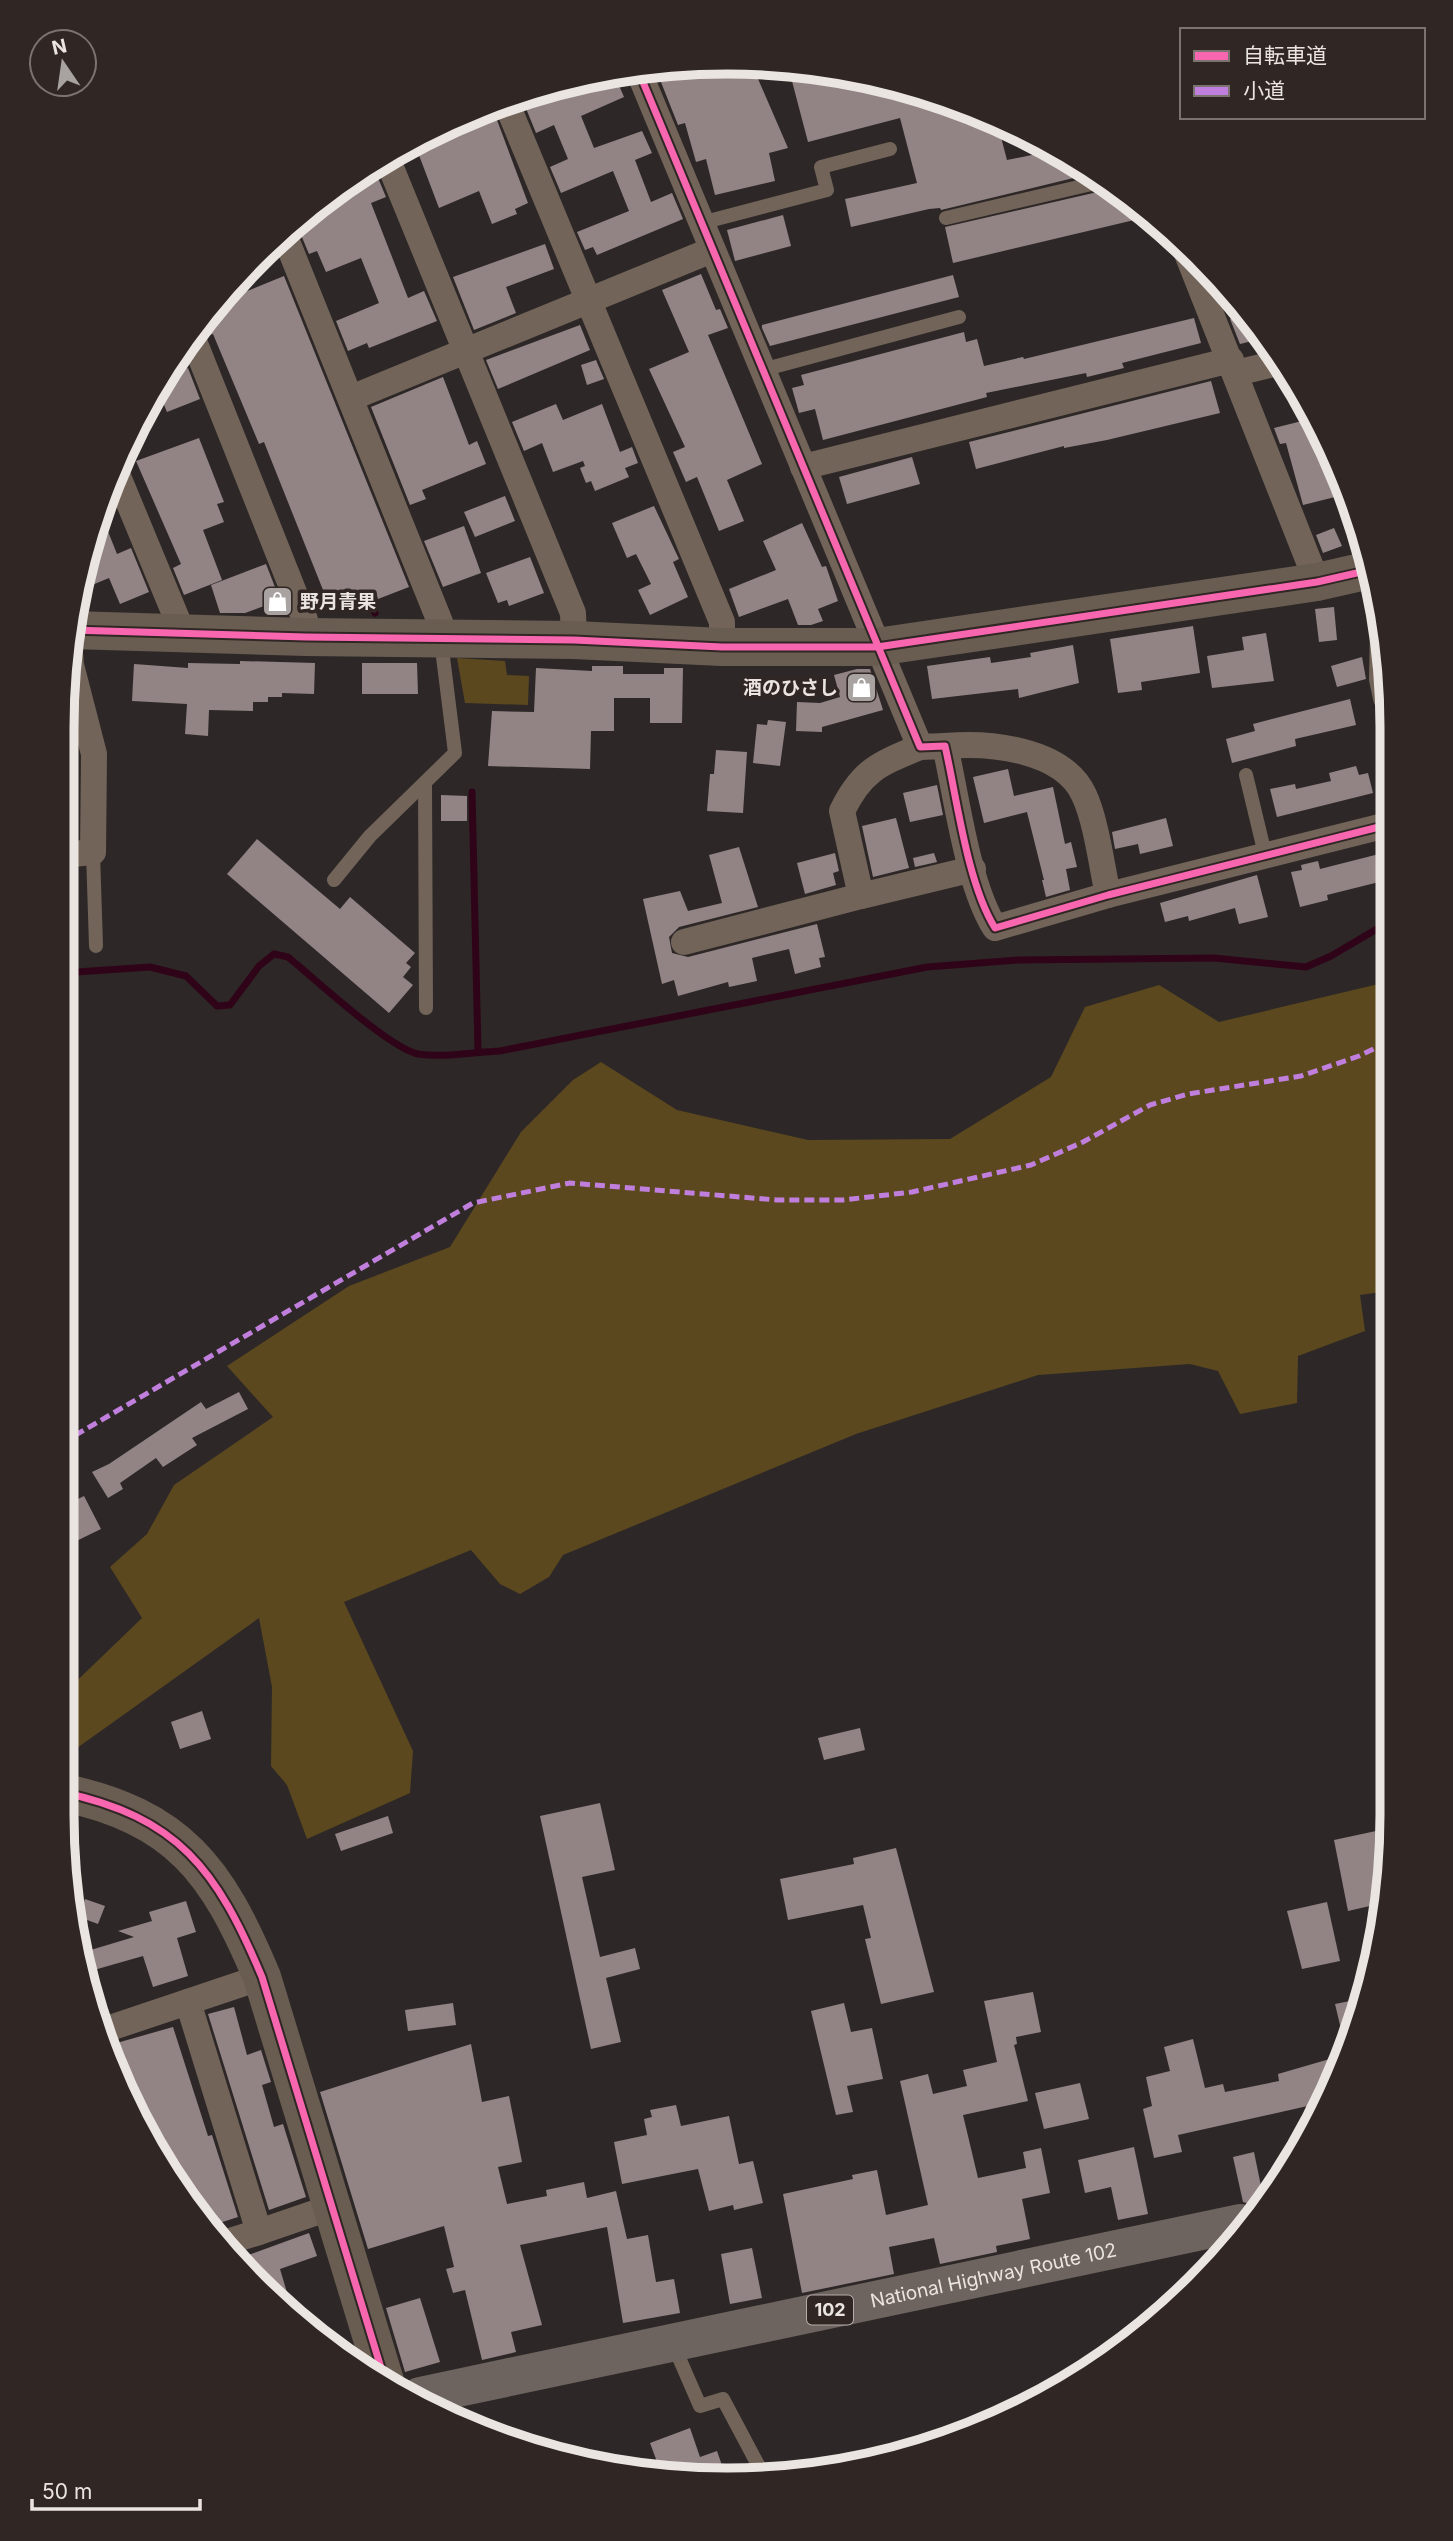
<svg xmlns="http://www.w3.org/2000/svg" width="1453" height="2541" font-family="Inter,'Noto Sans JP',sans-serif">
	<rect width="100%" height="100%" fill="#2d2827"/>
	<g fill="#5b481f">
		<path d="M 457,658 L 505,661 L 507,675 L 529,676 L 528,705 L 465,703 Z"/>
		<path d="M 1387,982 L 1388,1291 L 1360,1295 L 1365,1331 L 1298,1356 L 1297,1403 L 1240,1414 L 1218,1371 L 1190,1364 L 1038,1375 L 856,1434 L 563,1555 L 549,1577 L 520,1594 L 500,1584 L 471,1550 L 344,1602 L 413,1751 L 410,1793 L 307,1839 L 287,1785 L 271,1766 L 272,1687 L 259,1618 L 77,1748 L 61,1715 L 61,1696 L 142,1618 L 110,1567 L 147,1534 L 174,1485 L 273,1417 L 227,1366 L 349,1286 L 450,1247 L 521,1132 L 573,1080 L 601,1062 L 677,1110 L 808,1140 L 950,1139 L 1051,1077 L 1085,1007 L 1159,985 L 1219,1022 Z"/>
	</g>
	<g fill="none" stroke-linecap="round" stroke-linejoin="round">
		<g stroke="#300418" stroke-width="7">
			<path d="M 237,278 L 246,300"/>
			<path d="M 365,589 L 375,613"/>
			<path d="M 472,792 L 478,1051"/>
			<path d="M 62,973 L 150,967 L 186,976 L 217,1006 L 230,1005 L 259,966 L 274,954 L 288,957 C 314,978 389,1048 418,1054 C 443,1058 474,1052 500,1051 L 927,967 L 1018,960 L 1214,958 L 1306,967 L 1331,956 L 1387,923"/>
		</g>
	</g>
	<g fill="#928484">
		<path d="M 683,63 L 752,65 L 788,148 L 769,153 L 775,181 L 715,195 L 706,159 L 696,162 L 685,123 L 678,125 L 655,67 Z"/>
		<path d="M 788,66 L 814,67 L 941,97 L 997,122 L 1007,160 L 1057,150 L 1090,174 L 941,210 L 940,208 L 929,209 L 851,227 L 845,199 L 917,183 L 900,118 L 808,142 Z"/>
		<path d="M 614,74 L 624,97 L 581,116 L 594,148 L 642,131 L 652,153 L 635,160 L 651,202 L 672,193 L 683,219 L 597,255 L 593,247 L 585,250 L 577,232 L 629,211 L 613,171 L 561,193 L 550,167 L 568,159 L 554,125 L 536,133 L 523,101 L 568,83 L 570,88 L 596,77 Z"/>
		<path d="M 497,120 L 528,203 L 515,209 L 517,214 L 492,224 L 479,191 L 439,208 L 414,142 L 439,127 L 443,136 L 485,121 L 486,124 Z"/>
		<path d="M 373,166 L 386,197 L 371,203 L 408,298 L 424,291 L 437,321 L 369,348 L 367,343 L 348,351 L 336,321 L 379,303 L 361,258 L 326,272 L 317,251 L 309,254 L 296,223 L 322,198 Z"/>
		<path d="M 1108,188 L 1147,217 L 953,263 L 945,227 L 1102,191 Z"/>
		<path d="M 783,215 L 791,246 L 735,261 L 727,230 Z"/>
		<path d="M 545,244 L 554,269 L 506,287 L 516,313 L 474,330 L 453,277 Z"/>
		<path d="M 701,274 L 716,310 L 720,309 L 728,328 L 708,335 L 762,464 L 727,480 L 744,521 L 719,531 L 697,477 L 686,482 L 673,452 L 685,447 L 649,369 L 689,352 L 662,290 Z"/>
		<path d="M 953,275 L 959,297 L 770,346 L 762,328 L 762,325 Z"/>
		<path d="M 284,276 L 409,587 L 378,599 L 376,592 L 331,610 L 264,442 L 259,444 L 213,334 L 209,335 L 204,320 L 231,283 L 235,296 Z"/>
		<path d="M 1245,315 L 1264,338 L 1240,344 L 1230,319 Z"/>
		<path d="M 1194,318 L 1201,343 L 1122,363 L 1124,368 L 1087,377 L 1086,373 L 986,393 L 987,397 L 823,440 L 815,409 L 799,413 L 792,388 L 804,385 L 801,375 L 964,332 L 966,342 L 977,339 L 984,366 L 1023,357 L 1024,359 Z"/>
		<path d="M 580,325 L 590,350 L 498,389 L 486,360 Z"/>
		<path d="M 596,360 L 604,379 L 587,385 L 581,365 Z"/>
		<path d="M 188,368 L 200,399 L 167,412 L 156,386 L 162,378 Z"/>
		<path d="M 443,377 L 469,445 L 477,441 L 486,464 L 422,490 L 426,499 L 410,505 L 371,407 Z"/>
		<path d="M 1211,381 L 1220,413 L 1107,440 L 1064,448 L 1064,446 L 976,469 L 969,442 Z"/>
		<path d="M 556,404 L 563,420 L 602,404 L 620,452 L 632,447 L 638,463 L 625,468 L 629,477 L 595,491 L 591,481 L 586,483 L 580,468 L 585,466 L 583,461 L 553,472 L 542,443 L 524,451 L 512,422 Z"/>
		<path d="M 1310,419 L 1347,494 L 1303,505 L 1286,443 L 1280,444 L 1274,428 Z"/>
		<path d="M 199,438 L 224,502 L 217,504 L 224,522 L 203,530 L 222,580 L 184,595 L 173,568 L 181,564 L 136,461 Z"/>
		<path d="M 912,457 L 920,484 L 847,504 L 839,477 Z"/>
		<path d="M 505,496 L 515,521 L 475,537 L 464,512 Z"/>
		<path d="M 654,506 L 679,559 L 673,562 L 688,597 L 650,615 L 638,590 L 651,584 L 636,554 L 627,558 L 612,523 Z"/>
		<path d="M 101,514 L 117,554 L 131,548 L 149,592 L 120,604 L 109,578 L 92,585 L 90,578 L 79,582 L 84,554 Z"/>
		<path d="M 802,523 L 822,567 L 826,566 L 838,601 L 818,609 L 823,621 L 811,625 L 798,625 L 788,599 L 739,617 L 729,589 L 776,570 L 763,541 Z"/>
		<path d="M 464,526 L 481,573 L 443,587 L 424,541 Z"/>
		<path d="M 1334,528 L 1342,546 L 1323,553 L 1316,535 Z"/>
		<path d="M 530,557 L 544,593 L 509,606 L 507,600 L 498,603 L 486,573 Z"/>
		<path d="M 266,564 L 280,600 L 245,613 L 220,613 L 211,585 Z"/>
		<path d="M 1334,607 L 1337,640 L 1319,642 L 1315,609 Z"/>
		<path d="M 1193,626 L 1200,673 L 1141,682 L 1142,690 L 1118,693 L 1110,639 Z"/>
		<path d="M 1266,633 L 1274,681 L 1212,688 L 1207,656 L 1244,650 L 1242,637 Z"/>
		<path d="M 1073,645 L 1079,683 L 1019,698 L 1018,689 L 932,699 L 927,666 L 990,657 L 991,663 L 1031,657 L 1030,653 Z"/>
		<path d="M 1362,657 L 1366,679 L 1337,687 L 1331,666 Z"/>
		<path d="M 240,661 L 315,663 L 314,694 L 282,693 L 282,697 L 268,697 L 268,702 L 253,702 L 253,711 L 209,710 L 208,736 L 185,734 L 187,704 L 132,701 L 134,664 L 188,668 L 188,663 L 240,664 Z"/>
		<path d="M 362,663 L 417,663 L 418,694 L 362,694 Z"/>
		<path d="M 592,666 L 623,666 L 623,674 L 664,674 L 664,668 L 683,668 L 682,723 L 650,723 L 650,698 L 614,698 L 614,731 L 591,731 L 590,769 L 488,766 L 492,711 L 534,712 L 536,668 L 592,671 Z"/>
		<path d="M 857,669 L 870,669 L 883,710 L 822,727 L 822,732 L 796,731 L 797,702 L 820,703 L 840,697 L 834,675 Z"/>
		<path d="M 1350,699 L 1356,725 L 1295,739 L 1296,746 L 1232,763 L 1226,739 L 1255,731 L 1253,724 Z"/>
		<path d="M 768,720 L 786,722 L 780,766 L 753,763 L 757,724 L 767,725 Z"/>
		<path d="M 716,750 L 747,752 L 743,813 L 707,811 L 710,774 L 714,774 Z"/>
		<path d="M 1356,766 L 1359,775 L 1368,773 L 1373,793 L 1277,817 L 1270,789 L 1295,784 L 1296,789 L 1331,781 L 1329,773 Z"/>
		<path d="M 1008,769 L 1014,796 L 1053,787 L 1065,844 L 1071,842 L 1077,867 L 1066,869 L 1070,890 L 1046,897 L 1042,880 L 1044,880 L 1027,812 L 984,823 L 973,777 Z"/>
		<path d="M 937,785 L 943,815 L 910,822 L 903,793 Z"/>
		<path d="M 441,795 L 467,796 L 467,821 L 441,821 Z"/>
		<path d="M 896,818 L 909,868 L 873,877 L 862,826 Z"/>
		<path d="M 1166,818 L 1173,846 L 1140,854 L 1138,844 L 1115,849 L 1112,832 Z"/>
		<path d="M 257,839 L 340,909 L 350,897 L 415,953 L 406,963 L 411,967 L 403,977 L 413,985 L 389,1013 L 227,874 Z"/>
		<path d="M 739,847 L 758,907 L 679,927 L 669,937 L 672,953 L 688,957 L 817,924 L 825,957 L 819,958 L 821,967 L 795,974 L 789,949 L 752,958 L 757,981 L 729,987 L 728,982 L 678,996 L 674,980 L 662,984 L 643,899 L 680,891 L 688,911 L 722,903 L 709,855 Z"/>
		<path d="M 1387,852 L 1387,880 L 1327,895 L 1328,900 L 1300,907 L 1291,872 L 1302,870 L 1301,865 L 1318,861 L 1320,869 Z"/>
		<path d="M 835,853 L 839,871 L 833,873 L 836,885 L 805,894 L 797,863 Z"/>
		<path d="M 934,853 L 937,862 L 915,867 L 913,858 Z"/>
		<path d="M 1257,875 L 1268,917 L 1239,924 L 1235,908 L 1189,921 L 1188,916 L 1165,922 L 1160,903 Z"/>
		<path d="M 239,1392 L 248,1409 L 192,1438 L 197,1445 L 163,1467 L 156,1458 L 120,1483 L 123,1489 L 108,1498 L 92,1472 L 109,1464 L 201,1402 L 206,1409 Z"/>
		<path d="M 84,1496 L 101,1529 L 62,1548 L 62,1507 Z"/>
		<path d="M 202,1711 L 211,1739 L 180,1749 L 171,1722 Z"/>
		<path d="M 860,1728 L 865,1750 L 824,1760 L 818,1738 Z"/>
		<path d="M 600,1803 L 615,1870 L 582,1877 L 600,1957 L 635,1948 L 640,1969 L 606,1978 L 621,2042 L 591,2049 L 540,1816 Z"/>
		<path d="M 388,1816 L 393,1833 L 341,1851 L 335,1834 Z"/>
		<path d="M 1390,1828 L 1390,1858 L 1383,1903 L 1348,1911 L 1334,1840 Z"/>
		<path d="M 896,1848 L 934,1992 L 881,2004 L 865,1939 L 871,1938 L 863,1905 L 788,1920 L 780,1879 L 854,1864 L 853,1858 Z"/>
		<path d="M 85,1899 L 105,1906 L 98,1924 L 79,1917 Z"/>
		<path d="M 186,1901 L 196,1932 L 177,1938 L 188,1976 L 153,1987 L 143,1956 L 87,1972 L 84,1952 L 134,1937 L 118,1931 L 152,1921 L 149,1912 Z"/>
		<path d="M 1327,1902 L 1340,1961 L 1302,1969 L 1287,1911 Z"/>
		<path d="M 1033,1992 L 1041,2032 L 1016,2037 L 1017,2044 L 1014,2045 L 1028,2101 L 963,2115 L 978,2178 L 1026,2168 L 1023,2152 L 1041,2148 L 1050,2193 L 1022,2199 L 1030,2239 L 996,2246 L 997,2252 L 940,2264 L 934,2238 L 889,2247 L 894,2274 L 802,2293 L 783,2194 L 853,2179 L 852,2175 L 877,2170 L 886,2215 L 928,2205 L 900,2081 L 928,2074 L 933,2094 L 967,2086 L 963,2070 L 997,2062 L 984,2001 Z"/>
		<path d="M 1365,1998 L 1362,2003 L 1345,2046 L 1335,2004 Z"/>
		<path d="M 453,2003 L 456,2025 L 408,2031 L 405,2010 Z"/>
		<path d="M 844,2003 L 851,2032 L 872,2028 L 883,2079 L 847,2086 L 853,2112 L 836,2115 L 811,2011 Z"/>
		<path d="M 234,2007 L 247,2055 L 261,2050 L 271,2082 L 262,2085 L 274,2127 L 283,2124 L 306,2197 L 269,2210 L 208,2014 Z"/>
		<path d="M 173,2027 L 208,2136 L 212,2135 L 238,2217 L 207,2227 L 198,2219 L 106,2046 Z"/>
		<path d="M 1193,2039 L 1205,2088 L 1223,2084 L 1225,2092 L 1279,2081 L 1278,2074 L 1340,2056 L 1321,2103 L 1178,2135 L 1182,2152 L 1154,2158 L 1143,2109 L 1152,2106 L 1146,2077 L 1170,2071 L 1164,2047 Z"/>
		<path d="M 471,2044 L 482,2102 L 509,2096 L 522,2162 L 498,2167 L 507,2204 L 547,2196 L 546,2190 L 584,2182 L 587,2198 L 616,2191 L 627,2239 L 648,2235 L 656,2282 L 674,2279 L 680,2313 L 623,2323 L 607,2227 L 520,2245 L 542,2325 L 511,2332 L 516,2352 L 482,2360 L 465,2290 L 453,2293 L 446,2269 L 454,2267 L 444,2226 L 368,2249 L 320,2092 Z"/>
		<path d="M 1080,2083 L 1089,2119 L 1044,2129 L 1035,2093 Z"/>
		<path d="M 676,2105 L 681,2126 L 729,2116 L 739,2164 L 753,2161 L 763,2203 L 734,2210 L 733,2205 L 709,2211 L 698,2169 L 622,2184 L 614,2142 L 647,2135 L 644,2119 L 652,2117 L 650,2110 Z"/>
		<path d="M 1134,2147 L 1148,2214 L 1118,2220 L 1111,2187 L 1085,2193 L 1078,2160 Z"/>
		<path d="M 1254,2152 L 1263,2196 L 1257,2203 L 1250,2204 L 1243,2202 L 1233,2157 Z"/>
		<path d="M 309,2233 L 317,2256 L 280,2269 L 291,2306 L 240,2258 Z"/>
		<path d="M 752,2248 L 762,2298 L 730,2304 L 721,2254 Z"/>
		<path d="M 420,2298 L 440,2362 L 405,2372 L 386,2308 Z"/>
		<path d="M 690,2428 L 700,2457 L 717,2451 L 725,2474 L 659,2467 L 650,2443 Z"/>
	</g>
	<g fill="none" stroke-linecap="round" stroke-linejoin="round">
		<g stroke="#726459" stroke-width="14">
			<path d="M 1013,131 L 1015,130"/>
			<path d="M 946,218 L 1100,182"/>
			<path d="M 701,223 L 827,190 L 821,167 L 890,149"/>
			<path d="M 762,370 L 959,317"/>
			<path d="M 1246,775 L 1265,854"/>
			<path d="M 425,783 L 426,1008"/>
			<path d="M 93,852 L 96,946"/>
			<path d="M 334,880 L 370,836 L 455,753 L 441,641"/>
			<path d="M 673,2344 L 700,2406 L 723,2399 L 765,2478"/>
		</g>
		<g stroke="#726459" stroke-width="26">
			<path d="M 638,70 L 920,747 L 945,746 C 957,798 967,883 995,928 L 1108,895 L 1387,825"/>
			<path d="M 506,102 L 722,622 L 722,647"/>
			<path d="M 387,158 L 573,613 L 574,640"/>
			<path d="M 284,234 L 440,622 L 441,636"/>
			<path d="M 1184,246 L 1317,582"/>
			<path d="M 192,336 L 305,620 L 306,637"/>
			<path d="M 1236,373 L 1282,362"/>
			<path d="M 351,398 L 712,250"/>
			<path d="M 803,467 L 1231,360"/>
			<path d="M 117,474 L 177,619 L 178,634"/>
			<path d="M 1383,628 L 1382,679 L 1386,698"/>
			<path d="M 945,746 C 989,742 1063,749 1084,795 C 1096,820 1102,867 1108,895"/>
			<path d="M 920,747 C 879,764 862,770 842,811 L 861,896 L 973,869"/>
			<path d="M 62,855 L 93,852 L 94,754 L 71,665 L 69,642"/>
			<path d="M 684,942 L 861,896"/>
			<path d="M 188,2002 L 259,2232 L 224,2243"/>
			<path d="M 98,2032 L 262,1977"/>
			<path d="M 259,2232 L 332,2207"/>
		</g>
		<g stroke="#695d52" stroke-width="38">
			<path d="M 71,630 L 306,637 L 574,640 L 722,647 L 877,647 L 1317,582 L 1370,570"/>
			<path d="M 61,1792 C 179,1817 217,1870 262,1977 L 385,2381"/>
		</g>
		<path stroke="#6e645f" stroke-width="38" id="s1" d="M 420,2396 L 1240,2223"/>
		<path stroke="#c07fdc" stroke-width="5" stroke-dasharray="10 5" stroke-linecap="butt" d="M 62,1443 L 473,1203 L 570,1183 L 777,1200 L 843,1200 L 912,1192 L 1031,1165 L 1083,1142 L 1150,1105 L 1188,1094 L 1301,1076 L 1359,1056 L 1388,1042"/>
		<defs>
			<g id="cycleway">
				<path d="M 638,70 L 920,747 L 945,746 C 957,798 967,883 995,928 L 1108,895 L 1387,825"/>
				<path d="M 71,630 L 306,637 L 574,640 L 722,647 L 877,647 L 1317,582 L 1370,570"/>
				<path d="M 61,1792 C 179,1817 217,1870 262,1977 L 385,2381"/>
			</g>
		</defs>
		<use href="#cycleway" stroke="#302724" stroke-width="11"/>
		<use href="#cycleway" stroke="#f766af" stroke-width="7"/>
	</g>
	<defs>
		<symbol id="shop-square" viewBox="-11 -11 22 22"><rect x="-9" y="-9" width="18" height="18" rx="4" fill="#a8a3a1" stroke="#302724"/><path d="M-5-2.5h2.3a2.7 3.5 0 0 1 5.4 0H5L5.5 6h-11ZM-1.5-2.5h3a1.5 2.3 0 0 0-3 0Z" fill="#fff"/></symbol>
	</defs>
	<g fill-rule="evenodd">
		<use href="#shop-square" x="260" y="584" width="35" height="35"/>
		<use href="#shop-square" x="844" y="670" width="35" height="35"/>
	</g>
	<g text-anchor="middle" stroke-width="7" stroke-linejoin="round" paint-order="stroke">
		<rect fill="#302724" stroke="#b3aca9" stroke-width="2" x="807" y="2295.5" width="46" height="29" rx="5"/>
		<g font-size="18" font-weight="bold" fill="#ebe5e2">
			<text x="830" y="2316">102</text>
		</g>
		<g font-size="19" font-weight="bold" fill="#ebe5e2" stroke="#302724" text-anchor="start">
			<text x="300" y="608">野月青果</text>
			<text x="838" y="694" text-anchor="end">酒のひさし</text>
		</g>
		<g font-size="19" fill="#ebe5e2" stroke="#302724">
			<text dy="7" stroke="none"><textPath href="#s1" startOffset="586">National Highway Route 102</textPath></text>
		</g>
	</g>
	<path d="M0 0H1453V2541H0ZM727 74H727A653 653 0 0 1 1380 727V1815A653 653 0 0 1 727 2468H727A653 653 0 0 1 74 1815V727A653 653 0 0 1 727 74Z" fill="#302724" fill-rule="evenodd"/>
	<path fill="none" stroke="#ebe5e2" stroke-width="9" d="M727 74H727A653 653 0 0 1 1380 727V1815A653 653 0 0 1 727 2468H727A653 653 0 0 1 74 1815V727A653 653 0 0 1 727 74Z"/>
	<rect x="1180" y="28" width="245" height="91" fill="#302724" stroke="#7b7370" stroke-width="2"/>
	<rect x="1194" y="51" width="35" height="10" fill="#f766af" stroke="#7b7370" stroke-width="2"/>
	<text x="1243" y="63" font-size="21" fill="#ebe5e2">自転車道</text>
	<rect x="1194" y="86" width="35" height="10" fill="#c07fdc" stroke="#7b7370" stroke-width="2"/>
	<text x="1243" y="98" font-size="21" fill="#ebe5e2">小道</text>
	<g transform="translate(63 63) rotate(347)"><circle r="33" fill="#302724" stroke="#7b7370" stroke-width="2"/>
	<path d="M0-5L12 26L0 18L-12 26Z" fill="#a8a3a1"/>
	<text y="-10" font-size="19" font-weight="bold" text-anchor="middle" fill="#ebe5e2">N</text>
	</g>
	<path d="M32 2499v10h168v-10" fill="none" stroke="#ebe5e2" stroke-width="3.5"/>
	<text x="42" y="2499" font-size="21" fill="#ebe5e2" stroke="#302724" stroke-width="5" paint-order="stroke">50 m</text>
</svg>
